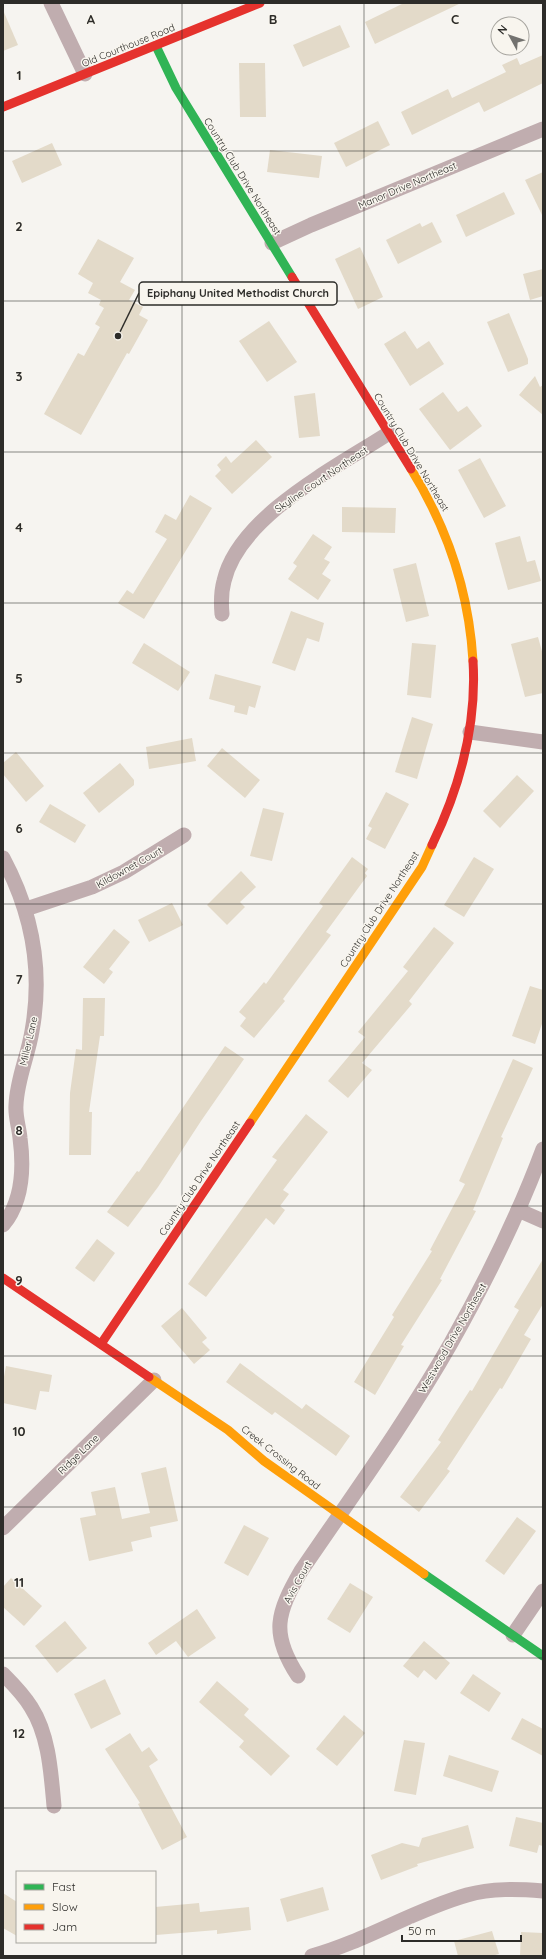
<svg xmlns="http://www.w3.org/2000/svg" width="546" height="1959" font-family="Quicksand,sans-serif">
	<rect width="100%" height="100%" fill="#f6f4f0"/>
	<g fill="#e3dac9">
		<path d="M 404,3 L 461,3 L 375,44 L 365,22 Z"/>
		<path d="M 3,10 L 18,45 L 3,51 Z"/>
		<path d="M 340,25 L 350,47 L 303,67 L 293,45 Z"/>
		<path d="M 543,55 L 543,83 L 484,112 L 479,102 L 412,135 L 401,112 L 448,89 L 452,98 L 506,72 L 502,65 L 517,58 L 520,65 Z"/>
		<path d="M 239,63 L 265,63 L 266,117 L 240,117 Z"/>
		<path d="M 378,121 L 390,145 L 346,167 L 334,143 Z"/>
		<path d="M 52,143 L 62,165 L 22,183 L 12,161 Z"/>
		<path d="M 270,150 L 322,156 L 319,178 L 267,172 Z"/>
		<path d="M 543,172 L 543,217 L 525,180 Z"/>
		<path d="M 504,192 L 515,214 L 466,237 L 456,215 Z"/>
		<path d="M 432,222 L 442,242 L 398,264 L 386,240 L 420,223 L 422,227 Z"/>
		<path d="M 98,239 L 134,258 L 120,282 L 135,290 L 129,300 L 143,307 L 139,315 L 148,320 L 129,354 L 127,353 L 81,435 L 44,414 L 78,353 L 84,356 L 100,327 L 95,324 L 104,308 L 99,305 L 101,300 L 88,293 L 93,283 L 78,274 Z"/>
		<path d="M 360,247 L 383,297 L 358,309 L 335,259 Z"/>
		<path d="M 543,269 L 543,296 L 530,300 L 523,274 Z"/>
		<path d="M 509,313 L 528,359 L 528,364 L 508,372 L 487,322 Z"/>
		<path d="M 269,321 L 297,362 L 267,382 L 239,341 Z"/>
		<path d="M 405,331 L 417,349 L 429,341 L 444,364 L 410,386 L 384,344 Z"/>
		<path d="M 535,376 L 540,387 L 543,385 L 543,415 L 519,395 Z"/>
		<path d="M 443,392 L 458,412 L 467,406 L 482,426 L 450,450 L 419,409 Z"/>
		<path d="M 315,393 L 320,436 L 299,438 L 294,396 Z"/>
		<path d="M 256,440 L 272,457 L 232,494 L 215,476 L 221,470 L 217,465 L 226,456 L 231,463 Z"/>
		<path d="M 480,458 L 506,506 L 484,518 L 458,470 Z"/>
		<path d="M 190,495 L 212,508 L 144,619 L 118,603 L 127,590 L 133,594 L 167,539 L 155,532 L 165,514 L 176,520 Z"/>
		<path d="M 342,507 L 396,508 L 395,533 L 342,532 Z"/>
		<path d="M 313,534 L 332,547 L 324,559 L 330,562 L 322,574 L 331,580 L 318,600 L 288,579 L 297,566 L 293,563 Z"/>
		<path d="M 520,536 L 527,562 L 535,560 L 541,581 L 508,590 L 495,543 Z"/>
		<path d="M 416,563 L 429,616 L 406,622 L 393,569 Z"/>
		<path d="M 291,611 L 324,623 L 319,642 L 307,638 L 295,671 L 272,663 Z"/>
		<path d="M 538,637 L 543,655 L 543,693 L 525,697 L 511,644 Z"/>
		<path d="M 144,643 L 190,672 L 178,691 L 132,663 Z"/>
		<path d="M 412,643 L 436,645 L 431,698 L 407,695 Z"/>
		<path d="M 215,674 L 261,686 L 255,708 L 249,706 L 247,715 L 234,712 L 235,706 L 209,699 Z"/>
		<path d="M 412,717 L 433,724 L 417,779 L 395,772 Z"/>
		<path d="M 192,738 L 196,761 L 149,769 L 146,747 Z"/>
		<path d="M 222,748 L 260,780 L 245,798 L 207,766 Z"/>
		<path d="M 16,752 L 44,786 L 26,802 L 3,774 L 3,763 Z"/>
		<path d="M 120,763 L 134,780 L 134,785 L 99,813 L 83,793 Z"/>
		<path d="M 517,775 L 534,791 L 500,828 L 483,811 Z"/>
		<path d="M 386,792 L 409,804 L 385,849 L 366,839 L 372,828 L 368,826 Z"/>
		<path d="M 50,804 L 86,825 L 75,843 L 39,822 Z"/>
		<path d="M 263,808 L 284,813 L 272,861 L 250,856 Z"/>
		<path d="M 352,857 L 368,869 L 365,873 L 367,876 L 326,932 L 331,935 L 283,999 L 285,1001 L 254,1038 L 240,1026 L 246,1018 L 239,1012 L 264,982 L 266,984 L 323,906 L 319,903 Z"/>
		<path d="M 474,857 L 494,869 L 464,917 L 444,905 Z"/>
		<path d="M 241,871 L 256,887 L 240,902 L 245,907 L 227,925 L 207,905 Z"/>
		<path d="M 172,903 L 183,925 L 149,942 L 138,920 Z"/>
		<path d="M 434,927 L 454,943 L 409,1001 L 412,1004 L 362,1063 L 372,1070 L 348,1098 L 328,1081 L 365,1037 L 358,1032 L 408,971 L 403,967 Z"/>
		<path d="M 114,929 L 130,942 L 109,969 L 113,972 L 104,984 L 83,967 Z"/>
		<path d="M 530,986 L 543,990 L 543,1021 L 535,1044 L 512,1036 Z"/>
		<path d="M 83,998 L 105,998 L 104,1036 L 100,1036 L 89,1112 L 92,1112 L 91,1155 L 69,1155 L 70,1093 L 76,1049 L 82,1050 Z"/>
		<path d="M 225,1046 L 244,1059 L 201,1121 L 158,1187 L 128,1227 L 107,1212 L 137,1171 L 139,1172 Z"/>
		<path d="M 513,1059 L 533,1068 L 501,1137 L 503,1138 L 473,1210 L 476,1211 L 440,1279 L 442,1280 L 401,1345 L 404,1346 L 375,1395 L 354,1382 L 394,1317 L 392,1315 L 432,1251 L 430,1250 L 465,1184 L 459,1181 Z"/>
		<path d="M 306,1114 L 328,1132 L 283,1190 L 289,1194 L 280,1206 L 285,1210 L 274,1225 L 266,1218 L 206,1297 L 188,1284 L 277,1160 L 272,1157 Z"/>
		<path d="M 97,1239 L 115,1253 L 94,1282 L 75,1268 Z"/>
		<path d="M 543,1259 L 543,1304 L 524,1335 L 531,1339 L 502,1389 L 500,1388 L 447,1469 L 450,1471 L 419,1512 L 400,1497 L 441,1442 L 438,1440 L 470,1390 L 472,1391 L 519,1310 L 514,1307 Z"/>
		<path d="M 182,1308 L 207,1338 L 202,1342 L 210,1350 L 194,1364 L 161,1326 Z"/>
		<path d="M 240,1363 L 302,1409 L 306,1404 L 350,1436 L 336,1456 L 275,1412 L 272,1415 L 226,1382 Z"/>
		<path d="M 6,1366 L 52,1375 L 49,1392 L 40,1391 L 36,1410 L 3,1403 L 3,1382 Z"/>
		<path d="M 166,1467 L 178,1521 L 150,1527 L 152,1537 L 131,1542 L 133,1551 L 89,1561 L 80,1518 L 96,1515 L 91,1492 L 115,1487 L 122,1519 L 150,1513 L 141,1473 Z"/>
		<path d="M 517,1517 L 536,1531 L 504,1575 L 485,1561 Z"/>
		<path d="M 244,1525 L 269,1538 L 248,1576 L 224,1563 Z"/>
		<path d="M 11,1578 L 42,1606 L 24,1626 L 3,1607 L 3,1587 Z"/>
		<path d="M 350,1583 L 373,1597 L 350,1633 L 327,1619 Z"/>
		<path d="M 197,1609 L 216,1638 L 188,1657 L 176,1641 L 156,1655 L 148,1643 Z"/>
		<path d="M 65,1621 L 87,1648 L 57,1673 L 35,1646 Z"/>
		<path d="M 424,1641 L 450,1663 L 436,1680 L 424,1670 L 418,1678 L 403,1666 Z"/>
		<path d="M 473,1674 L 501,1693 L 489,1712 L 460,1693 Z"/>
		<path d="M 105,1679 L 121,1714 L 91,1729 L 74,1694 Z"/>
		<path d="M 217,1681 L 249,1709 L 244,1715 L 290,1756 L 271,1776 L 239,1747 L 244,1741 L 199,1702 Z"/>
		<path d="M 344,1715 L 365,1733 L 337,1766 L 316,1749 Z"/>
		<path d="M 522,1718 L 543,1729 L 543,1756 L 511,1739 Z"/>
		<path d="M 130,1733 L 142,1752 L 149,1747 L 158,1760 L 149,1766 L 187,1837 L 162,1850 L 138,1804 L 140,1803 L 105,1749 Z"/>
		<path d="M 404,1740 L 425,1743 L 416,1795 L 394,1791 Z"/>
		<path d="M 449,1755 L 499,1771 L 492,1792 L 443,1776 Z"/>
		<path d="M 516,1817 L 543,1823 L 543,1846 L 539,1845 L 537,1853 L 509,1846 Z"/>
		<path d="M 468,1825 L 474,1848 L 417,1864 L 418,1866 L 381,1880 L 371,1855 L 402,1843 L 419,1847 L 422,1838 Z"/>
		<path d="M 323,1887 L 329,1910 L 287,1922 L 280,1899 Z"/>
		<path d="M 3,1893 L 17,1902 L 17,1936 L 3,1928 Z"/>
		<path d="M 199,1903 L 200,1912 L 249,1907 L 251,1930 L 217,1934 L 217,1930 L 156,1935 L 155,1907 Z"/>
		<path d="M 492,1931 L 499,1954 L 491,1956 L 458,1956 L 454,1941 Z"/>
		<path d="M 521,1932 L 543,1933 L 543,1956 L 520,1956 Z"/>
	</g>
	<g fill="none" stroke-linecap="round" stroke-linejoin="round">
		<g stroke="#c0adaf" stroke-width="15">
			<path d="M 51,3 L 85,74"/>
			<path d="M 272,243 L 311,225 L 543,129"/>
			<path d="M 222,614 C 221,603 221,592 224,581 C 239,516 337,467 389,433"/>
			<path d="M 470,732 L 543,742"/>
			<path d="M 3,858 C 32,912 43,970 32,1031 C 28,1056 17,1079 16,1105 C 15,1116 19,1127 20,1138 C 24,1168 23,1201 3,1225"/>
			<path d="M 26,909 L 92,887 L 124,872 L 184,835"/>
			<path d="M 518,1210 L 543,1221"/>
			<path d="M 3,1528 L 154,1380"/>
			<path d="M 513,1635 L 543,1591"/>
			<path d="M 3,1674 C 13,1684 23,1694 31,1707 C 49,1735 51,1773 54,1806"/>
			<path d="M 298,1676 C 270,1633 277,1613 301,1571 C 352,1496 406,1422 451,1343 C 486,1281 518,1216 543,1149"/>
			<path d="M 312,1956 C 366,1941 414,1910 467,1895 C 492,1888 518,1889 543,1891"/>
		</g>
		<g stroke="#30b455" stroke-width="9">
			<path d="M 156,46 L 176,88 L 292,277"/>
			<path d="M 424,1574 L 543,1656"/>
		</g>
		<g stroke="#ff9f0a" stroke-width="9">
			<path d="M 411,469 C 447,527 469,593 473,661"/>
			<path d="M 250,1123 L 422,867 L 432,845"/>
			<path d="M 149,1377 L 228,1430 L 264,1461 L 424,1574"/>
		</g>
		<g stroke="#e5322d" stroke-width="9">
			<path d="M 3,107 L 260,3"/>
			<path d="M 292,277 L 411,469"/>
			<path d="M 432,845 C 460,787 477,725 473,661"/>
			<path d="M 3,1278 L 149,1377"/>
			<path d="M 101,1344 L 250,1123"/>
		</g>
	</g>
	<path fill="none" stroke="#2d2c29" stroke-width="1" stroke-opacity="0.55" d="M 182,3 L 182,1956M 364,3 L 364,1956M 3,151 L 543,151M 3,301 L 543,301M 3,452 L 543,452M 3,603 L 543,603M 3,753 L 543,753M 3,904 L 543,904M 3,1055 L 543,1055M 3,1206 L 543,1206M 3,1356 L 543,1356M 3,1507 L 543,1507M 3,1658 L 543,1658M 3,1808 L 543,1808"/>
	<g text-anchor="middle" stroke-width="3" stroke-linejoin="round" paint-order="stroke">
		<g font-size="10" fill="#2d2c29" stroke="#f8f5ee">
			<text transform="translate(128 45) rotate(-22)" y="4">Old Courthouse Road</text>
			<text transform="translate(243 176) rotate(58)" y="4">Country Club Drive Northeast</text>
			<text transform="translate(407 185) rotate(-23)" y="4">Manor Drive Northeast</text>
			<text transform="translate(412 452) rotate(59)" y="4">Country Club Drive Northeast</text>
			<text transform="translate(321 479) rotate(-34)" y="4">Skyline Court Northeast</text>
			<text transform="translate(129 867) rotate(-29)" y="4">Kildownet Court</text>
			<text transform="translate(379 909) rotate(-57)" y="4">Country Club Drive Northeast</text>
			<text transform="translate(28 1041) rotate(-77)" y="4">Miller Lane</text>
			<text transform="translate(199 1178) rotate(-56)" y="4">Country Club Drive Northeast</text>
			<text transform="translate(452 1338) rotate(-60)" y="4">Westwood Drive Northeast</text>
			<text transform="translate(78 1454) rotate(-44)" y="4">Ridge Lane</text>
			<text transform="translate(281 1457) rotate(38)" y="4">Creek Crossing Road</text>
			<text transform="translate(297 1582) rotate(-61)" y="4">Avis Court</text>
		</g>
	</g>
	<g font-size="13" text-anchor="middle" font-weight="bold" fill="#2d2c29" stroke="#f8f5ee" stroke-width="3" stroke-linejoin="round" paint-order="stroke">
		<text x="91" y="24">A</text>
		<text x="273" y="24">B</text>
		<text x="455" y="24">C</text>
		<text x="19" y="80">1</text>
		<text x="19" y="231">2</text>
		<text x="19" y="381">3</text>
		<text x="19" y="532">4</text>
		<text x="19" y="683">5</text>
		<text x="19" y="833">6</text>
		<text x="19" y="984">7</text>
		<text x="19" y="1135">8</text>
		<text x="19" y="1285">9</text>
		<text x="19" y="1436">10</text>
		<text x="19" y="1587">11</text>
		<text x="19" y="1738">12</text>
	</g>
	<path fill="none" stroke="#2d2c29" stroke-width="1.5" d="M118 336L139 293"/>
	<circle fill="#2d2c29" stroke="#f8f5ee" stroke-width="1.5" cx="118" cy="336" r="4"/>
	<rect fill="#f8f5ee" stroke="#2d2c29" stroke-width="1.5" x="139" y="282" width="198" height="23" rx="4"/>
	<g font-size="11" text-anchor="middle" font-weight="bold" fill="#2d2c29">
		<text x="238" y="297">Epiphany United Methodist Church</text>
	</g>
	<rect width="546" height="1959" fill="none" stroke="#2d2c29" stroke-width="8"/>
	<rect x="16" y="1871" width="140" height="72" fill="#f8f5ee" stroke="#a7a59f"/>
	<rect x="24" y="1884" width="20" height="6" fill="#30b455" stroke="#a7a59f"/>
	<text x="52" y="1891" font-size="12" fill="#2d2c29">Fast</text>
	<rect x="24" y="1904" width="20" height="6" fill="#ff9f0a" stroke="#a7a59f"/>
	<text x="52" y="1911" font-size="12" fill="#2d2c29">Slow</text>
	<rect x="24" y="1924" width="20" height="6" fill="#e5322d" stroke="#a7a59f"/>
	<text x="52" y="1931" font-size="12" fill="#2d2c29">Jam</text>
	<g transform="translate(510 36) rotate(310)"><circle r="19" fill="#f8f5ee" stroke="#a7a59f"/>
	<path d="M0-3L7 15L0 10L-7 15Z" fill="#73726f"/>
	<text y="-6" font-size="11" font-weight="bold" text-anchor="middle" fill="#2d2c29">N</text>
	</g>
	<path d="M402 1935v6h119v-6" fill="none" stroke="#2d2c29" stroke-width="2"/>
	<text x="408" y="1935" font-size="12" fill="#2d2c29" stroke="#f8f5ee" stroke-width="3" paint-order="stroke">50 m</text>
</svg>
